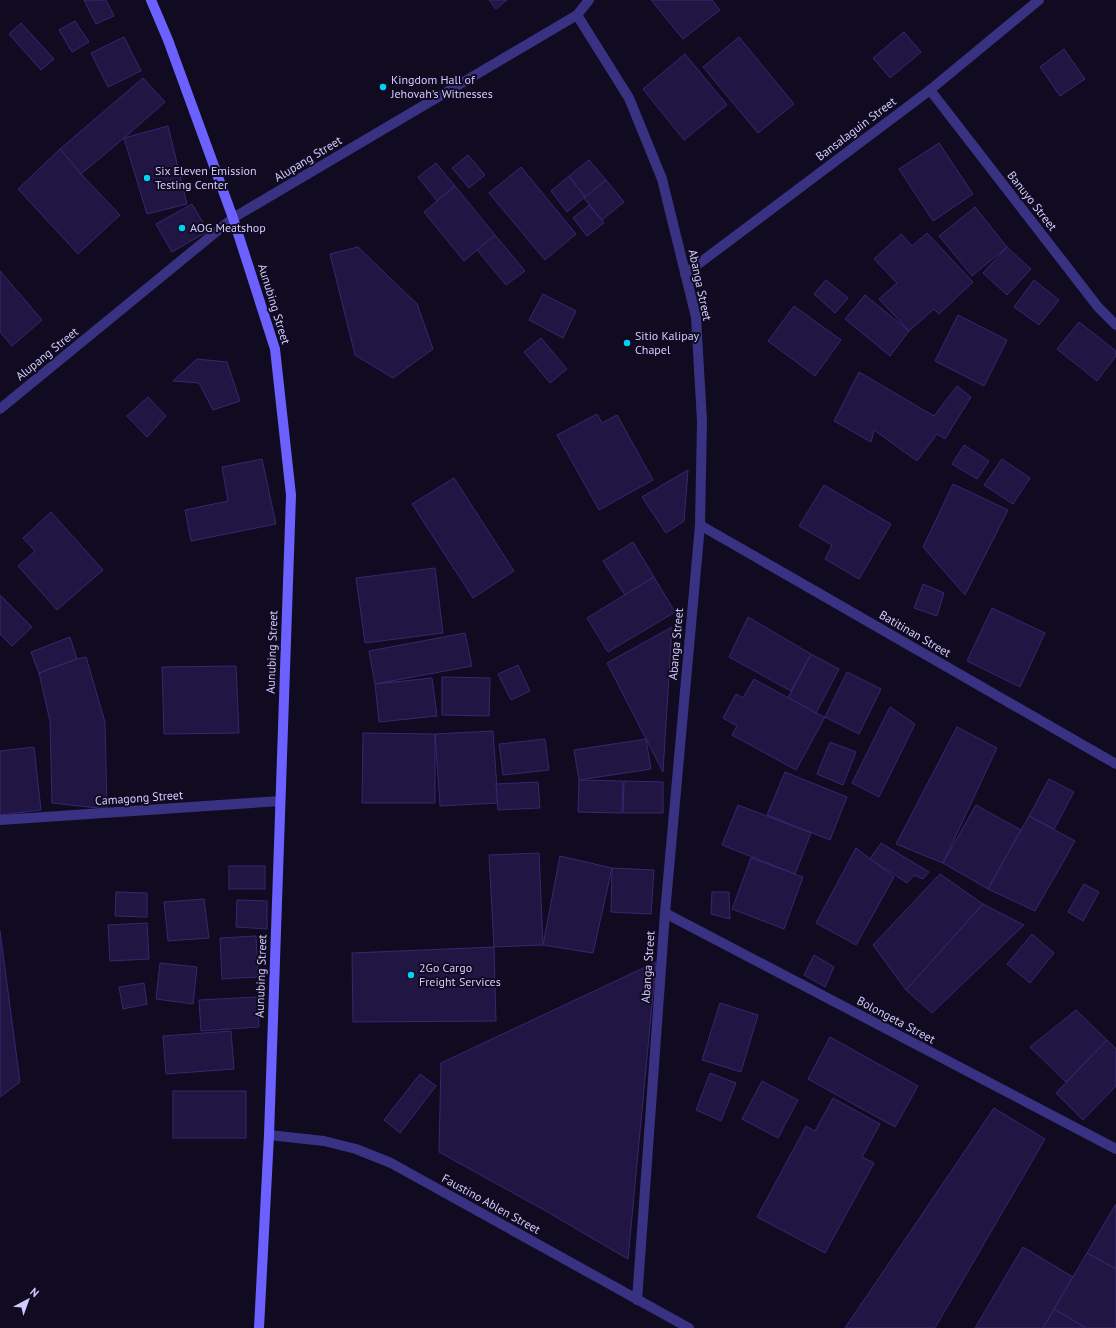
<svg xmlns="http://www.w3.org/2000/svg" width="1116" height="1328" font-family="'PT Sans',sans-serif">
	<rect width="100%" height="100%" fill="#100b20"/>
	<g fill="#211643" stroke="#382671">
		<path d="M 84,0 L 106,0 L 114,16 L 96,24 Z"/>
		<path d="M 489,0 L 507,0 L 496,9 Z"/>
		<path d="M 651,0 L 712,0 L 720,10 L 683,39 Z"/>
		<path d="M 75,21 L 89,42 L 72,52 L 59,30 Z"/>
		<path d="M 21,23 L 54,59 L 41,70 L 9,34 Z"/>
		<path d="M 904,32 L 921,52 L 890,78 L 873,58 Z"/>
		<path d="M 124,37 L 141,71 L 108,87 L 91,53 Z"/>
		<path d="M 739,37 L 794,104 L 758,133 L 703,67 Z"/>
		<path d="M 1064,49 L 1085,79 L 1060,96 L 1040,67 Z"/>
		<path d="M 685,54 L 727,105 L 684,140 L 643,89 Z"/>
		<path d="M 143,78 L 165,102 L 124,138 L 81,174 L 60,149 Z"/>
		<path d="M 168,126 L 187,204 L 147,214 L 124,138 Z"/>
		<path d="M 939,143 L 973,194 L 933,221 L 899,169 Z"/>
		<path d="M 60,149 L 81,174 L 120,215 L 78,254 L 18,189 Z"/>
		<path d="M 468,155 L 485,175 L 469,188 L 452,168 Z"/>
		<path d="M 589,160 L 606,180 L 585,197 L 569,176 Z"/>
		<path d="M 436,163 L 455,186 L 437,201 L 418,177 Z"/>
		<path d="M 521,167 L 576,234 L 545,260 L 489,193 Z"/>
		<path d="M 569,176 L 585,197 L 567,212 L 551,191 Z"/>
		<path d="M 606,180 L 624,202 L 602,220 L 584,198 Z"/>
		<path d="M 455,186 L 495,235 L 464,261 L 424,212 Z"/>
		<path d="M 192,204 L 208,231 L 172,252 L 156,224 Z"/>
		<path d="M 589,205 L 604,223 L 587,236 L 573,218 Z"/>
		<path d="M 975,207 L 1007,247 L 972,276 L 939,236 Z"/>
		<path d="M 927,233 L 973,282 L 939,314 L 934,309 L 909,331 L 879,299 L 897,283 L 874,259 L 901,234 L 912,246 Z"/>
		<path d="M 495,235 L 525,271 L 506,285 L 477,250 Z"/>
		<path d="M 358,247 L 417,304 L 433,349 L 393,378 L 355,355 L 330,254 Z"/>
		<path d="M 1007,247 L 1031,269 L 1007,295 L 983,273 Z"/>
		<path d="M 0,271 L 42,320 L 12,346 L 0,332 Z"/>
		<path d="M 826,280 L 848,298 L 835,313 L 814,294 Z"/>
		<path d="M 1034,280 L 1059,300 L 1039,325 L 1014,307 Z"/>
		<path d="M 543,294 L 576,311 L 563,338 L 529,320 Z"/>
		<path d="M 865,295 L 909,331 L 890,356 L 845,319 Z"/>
		<path d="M 794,306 L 841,340 L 815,376 L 768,341 Z"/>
		<path d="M 958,315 L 1007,340 L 984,386 L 935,361 Z"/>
		<path d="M 1079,322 L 1116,351 L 1116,356 L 1097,381 L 1057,349 Z"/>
		<path d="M 541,338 L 567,369 L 550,383 L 524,352 Z"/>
		<path d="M 197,359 L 227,362 L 240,401 L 213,410 L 199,383 L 173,381 Z"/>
		<path d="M 859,372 L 934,416 L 957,386 L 971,397 L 945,439 L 937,434 L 917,461 L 874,430 L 871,442 L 834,421 Z"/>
		<path d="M 148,397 L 166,416 L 147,437 L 127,416 Z"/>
		<path d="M 597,414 L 602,423 L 617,415 L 653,480 L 599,510 L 557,435 Z"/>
		<path d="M 964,445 L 989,461 L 977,479 L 952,464 Z"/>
		<path d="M 262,459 L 276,524 L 191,541 L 185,510 L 228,501 L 222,467 Z"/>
		<path d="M 1002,459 L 1030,478 L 1013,504 L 984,485 Z"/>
		<path d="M 688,470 L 684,521 L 666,533 L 642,497 Z"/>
		<path d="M 454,478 L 514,571 L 473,598 L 412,504 Z"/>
		<path d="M 953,484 L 1008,510 L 965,595 L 923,547 Z"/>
		<path d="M 824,485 L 891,524 L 859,579 L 825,559 L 832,545 L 799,526 Z"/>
		<path d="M 51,512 L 103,570 L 57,610 L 18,566 L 35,551 L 23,538 Z"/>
		<path d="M 633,542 L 654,577 L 625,595 L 603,561 Z"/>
		<path d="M 435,568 L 443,633 L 365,643 L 356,578 Z"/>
		<path d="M 654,577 L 675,612 L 608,652 L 587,618 Z"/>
		<path d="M 923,584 L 944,593 L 937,616 L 914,608 Z"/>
		<path d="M 0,595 L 32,627 L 12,646 L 0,634 Z"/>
		<path d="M 992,608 L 1045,633 L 1020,687 L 967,661 Z"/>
		<path d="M 748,617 L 811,654 L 791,691 L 729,657 Z"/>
		<path d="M 672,627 L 663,772 L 607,663 Z"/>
		<path d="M 465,633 L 472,666 L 375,684 L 369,651 Z"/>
		<path d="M 70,637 L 77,659 L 39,673 L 31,652 Z"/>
		<path d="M 811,654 L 839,669 L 816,713 L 788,698 Z"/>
		<path d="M 86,657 L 105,722 L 107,809 L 52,803 L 50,721 L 39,673 L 77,659 Z"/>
		<path d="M 518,665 L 530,691 L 511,700 L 498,674 Z"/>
		<path d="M 236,666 L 239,733 L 164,734 L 162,667 Z"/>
		<path d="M 847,672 L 881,689 L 859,734 L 825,717 Z"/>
		<path d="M 442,677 L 490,678 L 489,716 L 442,715 Z"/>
		<path d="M 432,678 L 437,716 L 379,722 L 375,684 Z"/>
		<path d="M 754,679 L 816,713 L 825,717 L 796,770 L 732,735 L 737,726 L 723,718 L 736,694 L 743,698 Z"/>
		<path d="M 890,707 L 915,724 L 879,797 L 852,783 Z"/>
		<path d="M 957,727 L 997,748 L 943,863 L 896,844 Z"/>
		<path d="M 493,731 L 498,803 L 440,806 L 435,734 Z"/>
		<path d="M 363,733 L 435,734 L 435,803 L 362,803 Z"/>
		<path d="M 545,739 L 549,770 L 503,775 L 499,744 Z"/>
		<path d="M 646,739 L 651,769 L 579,780 L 574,750 Z"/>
		<path d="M 830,742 L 856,752 L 843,785 L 817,774 Z"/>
		<path d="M 34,747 L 41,810 L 0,815 L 0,751 Z"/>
		<path d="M 785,772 L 847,797 L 830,840 L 767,815 Z"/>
		<path d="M 1049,779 L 1074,792 L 1054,829 L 1029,816 Z"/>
		<path d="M 579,780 L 623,781 L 622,813 L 578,812 Z"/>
		<path d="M 624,781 L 663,782 L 663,813 L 623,813 Z"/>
		<path d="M 538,782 L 540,808 L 498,810 L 496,784 Z"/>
		<path d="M 738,805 L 811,833 L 795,874 L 722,845 Z"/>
		<path d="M 976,805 L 1021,830 L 988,889 L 943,863 Z"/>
		<path d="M 1029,816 L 1075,841 L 1035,911 L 988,889 Z"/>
		<path d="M 881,843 L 929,872 L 923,879 L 914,875 L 907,883 L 870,859 Z"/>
		<path d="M 856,848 L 894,877 L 856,945 L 816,923 Z"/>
		<path d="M 539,853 L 543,945 L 494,947 L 489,855 Z"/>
		<path d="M 560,856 L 612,868 L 593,953 L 543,945 Z"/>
		<path d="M 751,858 L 803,877 L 784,929 L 732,909 Z"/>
		<rect x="229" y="866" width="36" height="23"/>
		<path d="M 612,868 L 654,870 L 651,914 L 611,912 Z"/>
		<path d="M 940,874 L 983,904 L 906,990 L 873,945 Z"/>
		<path d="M 1084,884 L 1099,892 L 1083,921 L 1068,912 Z"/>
		<path d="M 116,892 L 147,893 L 147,917 L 115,916 Z"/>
		<path d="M 712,892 L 729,892 L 730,919 L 711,914 Z"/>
		<path d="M 204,899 L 209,938 L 168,941 L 164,902 Z"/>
		<path d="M 237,900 L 267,901 L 267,929 L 236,927 Z"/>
		<path d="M 983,904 L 1024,925 L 932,1013 L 906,990 Z"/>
		<path d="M 147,923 L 149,959 L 110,961 L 108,925 Z"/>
		<path d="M 0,931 L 20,1082 L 0,1097 Z"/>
		<path d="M 1032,934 L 1054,953 L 1030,983 L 1007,964 Z"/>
		<path d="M 256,936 L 258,977 L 222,979 L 220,938 Z"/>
		<path d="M 494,947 L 496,1021 L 353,1022 L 352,953 Z"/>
		<path d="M 814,955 L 834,967 L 825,987 L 804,975 Z"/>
		<path d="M 656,962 L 628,1259 L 544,1210 L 439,1152 L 441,1063 Z"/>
		<path d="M 160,963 L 197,967 L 193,1004 L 156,999 Z"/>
		<path d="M 144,983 L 147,1004 L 123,1009 L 119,987 Z"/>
		<path d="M 257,997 L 259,1027 L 201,1031 L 199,1000 Z"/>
		<path d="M 720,1003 L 758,1015 L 741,1072 L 702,1060 Z"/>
		<path d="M 1076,1010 L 1107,1040 L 1066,1082 L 1030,1047 Z"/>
		<path d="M 231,1031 L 234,1069 L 166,1074 L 163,1036 Z"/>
		<path d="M 830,1037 L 918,1086 L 895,1127 L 808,1079 Z"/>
		<path d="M 1107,1040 L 1116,1049 L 1116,1086 L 1083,1120 L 1056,1093 Z"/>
		<path d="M 710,1073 L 736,1083 L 721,1121 L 696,1110 Z"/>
		<path d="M 420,1074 L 436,1086 L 400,1133 L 384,1120 Z"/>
		<path d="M 762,1081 L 798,1100 L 778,1138 L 742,1119 Z"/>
		<rect x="173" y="1091" width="73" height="47"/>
		<path d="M 833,1098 L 880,1124 L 862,1157 L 874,1163 L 825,1253 L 757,1217 L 806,1126 L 815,1131 Z"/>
		<path d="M 994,1108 L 1045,1139 L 935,1328 L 845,1328 Z"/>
		<path d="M 1116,1204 L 1116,1269 L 1087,1253 Z"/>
		<path d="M 1023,1247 L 1073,1277 L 1043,1328 L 975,1328 Z"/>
		<path d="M 1087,1253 L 1116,1269 L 1116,1328 L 1086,1328 L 1054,1309 Z"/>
		<path d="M 1054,1309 L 1086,1328 L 1043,1328 Z"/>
	</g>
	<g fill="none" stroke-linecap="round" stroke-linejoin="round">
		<g stroke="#393283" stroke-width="10">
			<path d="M 577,15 L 629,98 L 662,179 L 696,317 L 702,421 L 700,525 L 665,913 L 637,1300"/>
			<path d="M 930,90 L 1098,307 L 1116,325"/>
			<path d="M 685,274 L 930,90 L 1039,0"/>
			<path d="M 0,409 L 233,218 L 577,15 L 589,0"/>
			<path d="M 700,525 L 1116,764"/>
			<path d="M 0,820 L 280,801"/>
			<path d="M 665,913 L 1116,1149"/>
		</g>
		<path stroke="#393283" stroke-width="10" d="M 269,1135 L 324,1141 L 356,1149 L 391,1163 L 689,1328"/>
		<path stroke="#6c61ff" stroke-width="10" d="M 151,0 L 168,40 L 233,218 L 275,349 L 291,495 L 269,1135 L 259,1328"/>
	</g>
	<g fill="#00d2f5" stroke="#100b20" stroke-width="1.5">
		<circle cx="383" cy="87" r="4"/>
		<circle cx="147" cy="178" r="4"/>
		<circle cx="182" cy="228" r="4"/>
		<circle cx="627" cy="343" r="4"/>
		<circle cx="411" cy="975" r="4"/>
	</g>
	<g text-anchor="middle" stroke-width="4" stroke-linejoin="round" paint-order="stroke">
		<g font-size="12" fill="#d3caff" stroke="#100b20" text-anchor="start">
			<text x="391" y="84">Kingdom Hall of<tspan x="391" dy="14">Jehovah's Witnesses</tspan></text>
			<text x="155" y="175">Six Eleven Emission<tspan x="155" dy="14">Testing Center</tspan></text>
			<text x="190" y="232">AOG Meatshop</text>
			<text x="635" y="340">Sitio Kalipay<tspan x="635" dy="14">Chapel</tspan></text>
			<text x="419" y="972">2Go Cargo<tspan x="419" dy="14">Freight Services</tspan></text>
		</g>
		<g font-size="12" fill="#d3caff" stroke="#100b20">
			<text transform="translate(856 129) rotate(-37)" y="4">Bansalaguin Street</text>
			<text transform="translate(308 159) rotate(-31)" y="4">Alupang Street</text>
			<text transform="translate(1032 201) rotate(52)" y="4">Banuyo Street</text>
			<text transform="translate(700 285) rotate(78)" y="4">Abanga Street</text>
			<text transform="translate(274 304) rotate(73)" y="4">Aunubing Street</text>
			<text transform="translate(47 354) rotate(-39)" y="4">Alupang Street</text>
			<text transform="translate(915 634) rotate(30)" y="4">Batitinan Street</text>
			<text transform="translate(676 644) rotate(-85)" y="4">Abanga Street</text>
			<text transform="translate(272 652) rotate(-88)" y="4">Aunubing Street</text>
			<text transform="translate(139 798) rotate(-4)" y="4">Camagong Street</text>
			<text transform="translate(648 967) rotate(-86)" y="4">Abanga Street</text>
			<text transform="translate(261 976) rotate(-88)" y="4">Aunubing Street</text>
			<text transform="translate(896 1020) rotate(28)" y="4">Bolongeta Street</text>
			<text transform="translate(491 1204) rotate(29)" y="4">Faustino Ablen Street</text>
		</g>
	</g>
	<g transform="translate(28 1300) rotate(41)" stroke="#100b20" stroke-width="3" paint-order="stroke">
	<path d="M0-3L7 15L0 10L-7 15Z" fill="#d3caff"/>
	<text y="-6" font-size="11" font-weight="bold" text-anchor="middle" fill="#d3caff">N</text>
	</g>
</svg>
